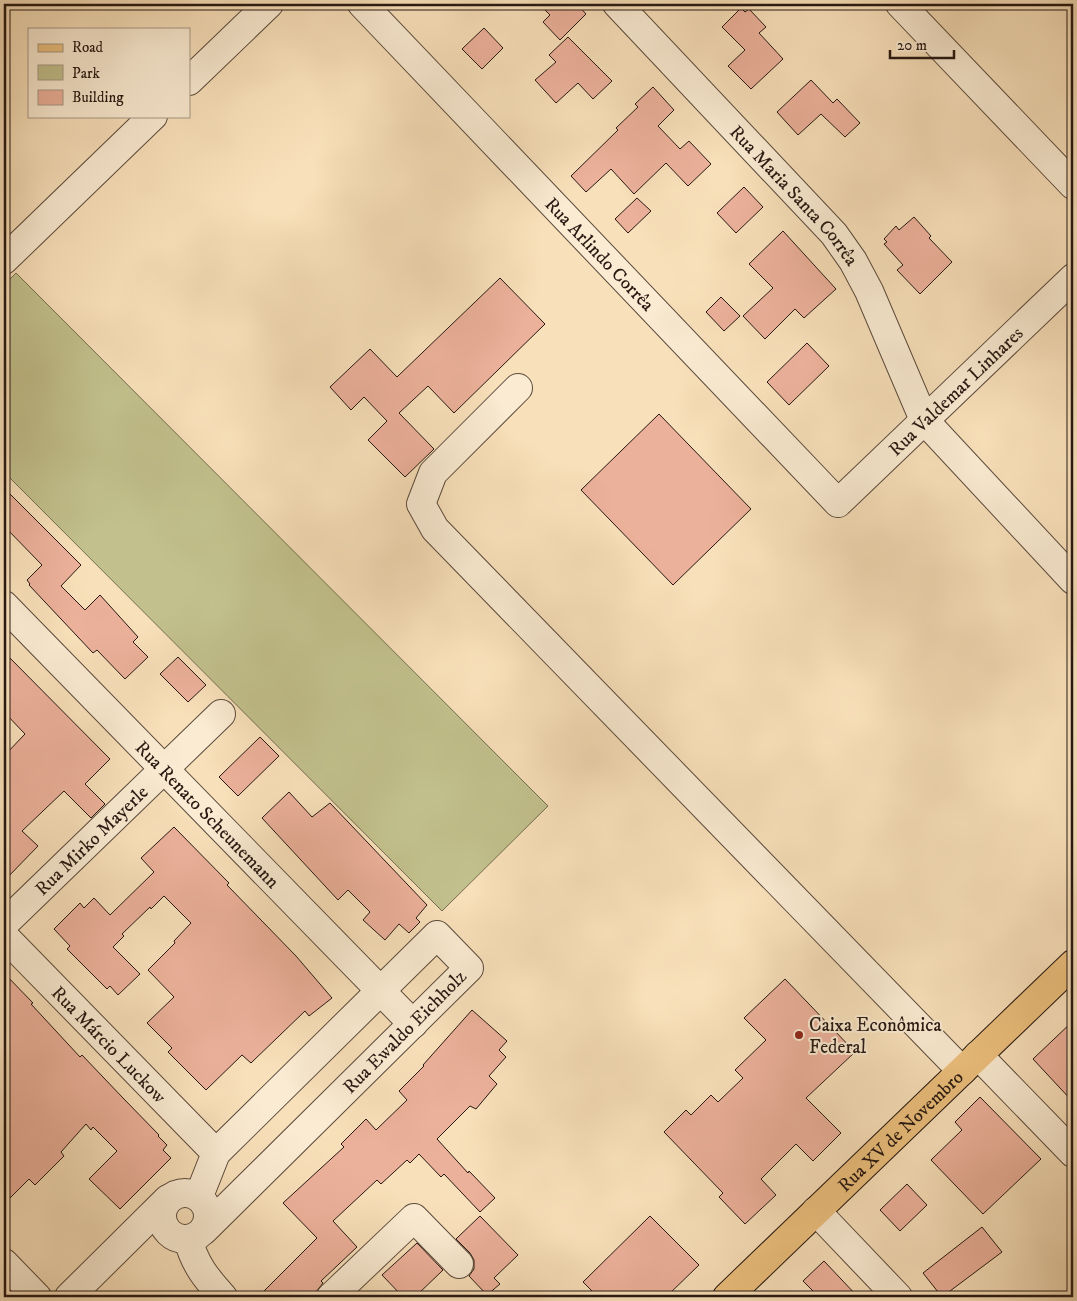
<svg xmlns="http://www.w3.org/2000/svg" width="1077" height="1301" font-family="'IM FELL DW Pica',serif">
	<rect width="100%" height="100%" fill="#f8e0ba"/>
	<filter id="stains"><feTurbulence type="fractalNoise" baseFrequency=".004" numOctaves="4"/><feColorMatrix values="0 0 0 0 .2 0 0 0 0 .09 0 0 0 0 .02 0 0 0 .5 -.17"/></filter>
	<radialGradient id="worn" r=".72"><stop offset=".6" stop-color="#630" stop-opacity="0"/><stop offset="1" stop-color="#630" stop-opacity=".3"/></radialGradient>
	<path fill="#c2c18d" stroke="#746c50" d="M 16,273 L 548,806 L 442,911 L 4,472 L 4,285 Z"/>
	<g fill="#ecb19b" stroke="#271812">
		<path d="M 539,4 L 577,4 L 586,14 L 560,40 L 543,22 L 550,15 Z"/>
		<path d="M 741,8 L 745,12 L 749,9 L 766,27 L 759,33 L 783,59 L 751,89 L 728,66 L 745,50 L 722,27 Z"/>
		<path d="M 484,28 L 503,48 L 482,69 L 462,49 Z"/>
		<path d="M 568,37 L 612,81 L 593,99 L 578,83 L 556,103 L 535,80 L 556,62 L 549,55 Z"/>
		<path d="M 811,80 L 833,103 L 837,99 L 860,123 L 845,137 L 821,114 L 798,135 L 777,112 Z"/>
		<path d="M 653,87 L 674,110 L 658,126 L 680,149 L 689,141 L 711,164 L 688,186 L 666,163 L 634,194 L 611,169 L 586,192 L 571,176 L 618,130 L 616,128 L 638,107 L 635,104 Z"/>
		<path d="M 744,187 L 763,207 L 736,233 L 717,213 Z"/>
		<path d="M 637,198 L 651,211 L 628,233 L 615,219 Z"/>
		<path d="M 914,217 L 931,236 L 929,238 L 952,262 L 920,294 L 897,270 L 903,265 L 884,244 L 887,242 L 884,239 L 896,226 L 899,230 Z"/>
		<path d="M 783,231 L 836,289 L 804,318 L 795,309 L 765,339 L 743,316 L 773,288 L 749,264 Z"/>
		<path d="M 500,278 L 545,324 L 454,413 L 428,386 L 399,413 L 434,449 L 405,477 L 368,440 L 387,421 L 364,397 L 351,410 L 330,387 L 370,349 L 397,377 Z"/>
		<path d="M 721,297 L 740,316 L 724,331 L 706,312 Z"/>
		<path d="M 807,343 L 829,366 L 789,405 L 767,382 Z"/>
		<path d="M 659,414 L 751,509 L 673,585 L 581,490 Z"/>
		<path d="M 4,488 L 81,565 L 61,586 L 85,610 L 100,595 L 138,637 L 133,642 L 148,657 L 125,679 L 97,650 L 93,653 L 29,585 L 30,584 L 27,580 L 42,565 L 4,526 Z"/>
		<path d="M 4,652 L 110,759 L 85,784 L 105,804 L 91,818 L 64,791 L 22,831 L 38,846 L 4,881 L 4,756 L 25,734 L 4,712 Z"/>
		<path d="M 178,657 L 206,685 L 188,702 L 160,674 Z"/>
		<path d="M 260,737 L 279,756 L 238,796 L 219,777 Z"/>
		<path d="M 289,792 L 312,817 L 330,803 L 427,905 L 416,918 L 420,922 L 409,933 L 399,924 L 385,940 L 363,920 L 370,912 L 348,890 L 338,900 L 262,818 Z"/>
		<path d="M 174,827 L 229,883 L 227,885 L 296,956 L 332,998 L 309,1016 L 305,1011 L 251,1063 L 242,1055 L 206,1090 L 168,1052 L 172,1048 L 147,1023 L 174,997 L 148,970 L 175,943 L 174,941 L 191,923 L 164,896 L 151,909 L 150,907 L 122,934 L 124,936 L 113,947 L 140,974 L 118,995 L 110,986 L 107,989 L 67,949 L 70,946 L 54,929 L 80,903 L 84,908 L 94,898 L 110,915 L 154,872 L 141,858 Z"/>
		<path d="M 4,973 L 33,1003 L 31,1004 L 80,1057 L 82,1055 L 123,1098 L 159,1135 L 158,1136 L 167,1145 L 163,1150 L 171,1158 L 120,1209 L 89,1179 L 117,1151 L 93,1127 L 91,1130 L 86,1124 L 61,1152 L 64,1156 L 35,1185 L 29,1179 L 4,1204 Z"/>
		<path d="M 785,979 L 855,1052 L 806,1098 L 841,1133 L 813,1161 L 796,1144 L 761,1179 L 776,1195 L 745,1224 L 719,1197 L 723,1193 L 664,1132 L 686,1110 L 691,1115 L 711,1095 L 718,1102 L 743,1078 L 735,1070 L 766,1040 L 744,1018 Z"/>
		<path d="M 472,1010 L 507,1041 L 499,1050 L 506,1057 L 489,1076 L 497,1084 L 476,1109 L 470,1106 L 437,1139 L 468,1173 L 469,1171 L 495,1198 L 480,1212 L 444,1174 L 441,1177 L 419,1154 L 410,1163 L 407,1160 L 381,1184 L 377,1180 L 333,1221 L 357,1247 L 321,1281 L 323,1283 L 312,1297 L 258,1297 L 317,1238 L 283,1203 L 344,1147 L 341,1144 L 366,1119 L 376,1130 L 407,1100 L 399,1091 L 424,1066 L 423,1065 Z"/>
		<path d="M 1073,1021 L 1073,1102 L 1033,1059 Z"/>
		<path d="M 980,1097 L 1041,1159 L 983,1214 L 931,1160 L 962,1130 L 955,1122 Z"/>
		<path d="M 907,1184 L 927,1205 L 900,1231 L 880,1210 Z"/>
		<path d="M 480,1216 L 518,1255 L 494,1278 L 500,1284 L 487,1295 L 469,1276 L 474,1269 L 474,1260 L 470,1253 L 456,1239 Z"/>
		<path d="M 650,1216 L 699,1265 L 666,1297 L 598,1297 L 583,1282 Z"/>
		<path d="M 982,1227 L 1002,1252 L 942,1297 L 923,1273 Z"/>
		<path d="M 417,1243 L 443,1270 L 415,1297 L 403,1297 L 382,1275 Z"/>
		<path d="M 824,1261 L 858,1297 L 819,1297 L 803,1281 Z"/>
	</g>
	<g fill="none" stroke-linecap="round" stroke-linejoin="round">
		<defs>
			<g id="minor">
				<path id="s1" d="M 362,4 L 838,503 L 1073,278"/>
				<path id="s2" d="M 617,4 L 834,234 L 853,261 L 869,291 L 924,420 L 1073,580"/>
				<path d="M 900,4 L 1073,185"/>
				<path d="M 189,81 L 269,4"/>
				<path d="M 4,260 L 153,116"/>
				<path d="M 518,388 L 433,473 L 421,504 L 435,529 L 962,1071"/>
				<path id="s3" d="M 4,605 L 413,1024"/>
				<path id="s4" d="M 4,924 L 221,714"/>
				<path id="s5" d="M 4,936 L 216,1153"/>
				<path d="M 978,1055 L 1073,1153"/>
				<circle cx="185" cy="1216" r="23"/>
				<path d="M 199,1196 L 216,1153 L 437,935 L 469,968 L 204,1230"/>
				<path d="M 816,1211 L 898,1297"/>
				<path d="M 188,1239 C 195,1265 206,1278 223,1297"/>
				<path d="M 4,1263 L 37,1297"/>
				<path d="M 69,1297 L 168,1199"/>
				<path d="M 331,1297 L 414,1218 L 459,1264"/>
			</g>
			<g id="major">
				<path id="s6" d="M 727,1297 L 1073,964"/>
			</g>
		</defs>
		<use href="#minor" stroke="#5b4a3c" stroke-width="30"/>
		<use href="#major" stroke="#271812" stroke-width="30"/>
		<use href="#minor" stroke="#faebd2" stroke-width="28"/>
		<use href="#major" stroke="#ecc07d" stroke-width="28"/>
	</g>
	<circle fill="#8f2418" stroke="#faebd2" stroke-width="2" cx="799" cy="1035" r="5"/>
	<g text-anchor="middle" stroke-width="4" stroke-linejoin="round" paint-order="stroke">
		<g font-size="19" fill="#271812" stroke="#faebd2">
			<text dy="7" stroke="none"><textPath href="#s2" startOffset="261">Rua Maria Santa Corrêa</textPath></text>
			<text dy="7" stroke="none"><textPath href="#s1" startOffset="345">Rua Arlindo Corrêa</textPath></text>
			<text dy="7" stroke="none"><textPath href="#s1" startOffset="852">Rua Valdemar Linhares</textPath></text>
			<text dy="7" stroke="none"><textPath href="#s3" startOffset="292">Rua Renato Scheunemann</textPath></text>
			<text dy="7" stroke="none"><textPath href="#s4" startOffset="121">Rua Mirko Mayerle</textPath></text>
			<text transform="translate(404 1031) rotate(-45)" y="7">Rua Ewaldo Eichholz</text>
			<text dy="7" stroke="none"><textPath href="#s5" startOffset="151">Rua Márcio Luckow</textPath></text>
			<text dy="7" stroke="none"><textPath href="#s6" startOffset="240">Rua XV de Novembro</textPath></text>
		</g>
		<g font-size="19" fill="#271812" stroke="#faebd2" text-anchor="start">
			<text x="809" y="1031">Caixa Econômica<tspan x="809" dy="22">Federal</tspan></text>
		</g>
	</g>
	<rect width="1077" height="1301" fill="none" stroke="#f8e0ba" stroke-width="20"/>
	<rect x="5" y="5" width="1067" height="1291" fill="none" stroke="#271812" stroke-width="2.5"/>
	<rect x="10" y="10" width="1057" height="1281" fill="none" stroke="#271812"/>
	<rect x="28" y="28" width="162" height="90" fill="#faebd2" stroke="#a69785"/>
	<rect x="38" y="44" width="25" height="8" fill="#ecc07d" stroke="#a69785"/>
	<text x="72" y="52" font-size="15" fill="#271812">Road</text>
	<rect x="38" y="65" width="25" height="15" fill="#c2c18d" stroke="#a69785"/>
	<text x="72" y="78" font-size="15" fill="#271812">Park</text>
	<rect x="38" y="90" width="25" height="15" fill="#ecb19b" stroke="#a69785"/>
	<text x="72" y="102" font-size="15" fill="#271812">Building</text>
	<path d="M890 50v8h64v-8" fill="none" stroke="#271812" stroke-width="2.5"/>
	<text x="897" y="50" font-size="15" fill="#271812" stroke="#faebd2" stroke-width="4" paint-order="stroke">20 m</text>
	<rect width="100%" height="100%" filter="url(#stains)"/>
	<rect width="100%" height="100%" fill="url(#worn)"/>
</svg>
